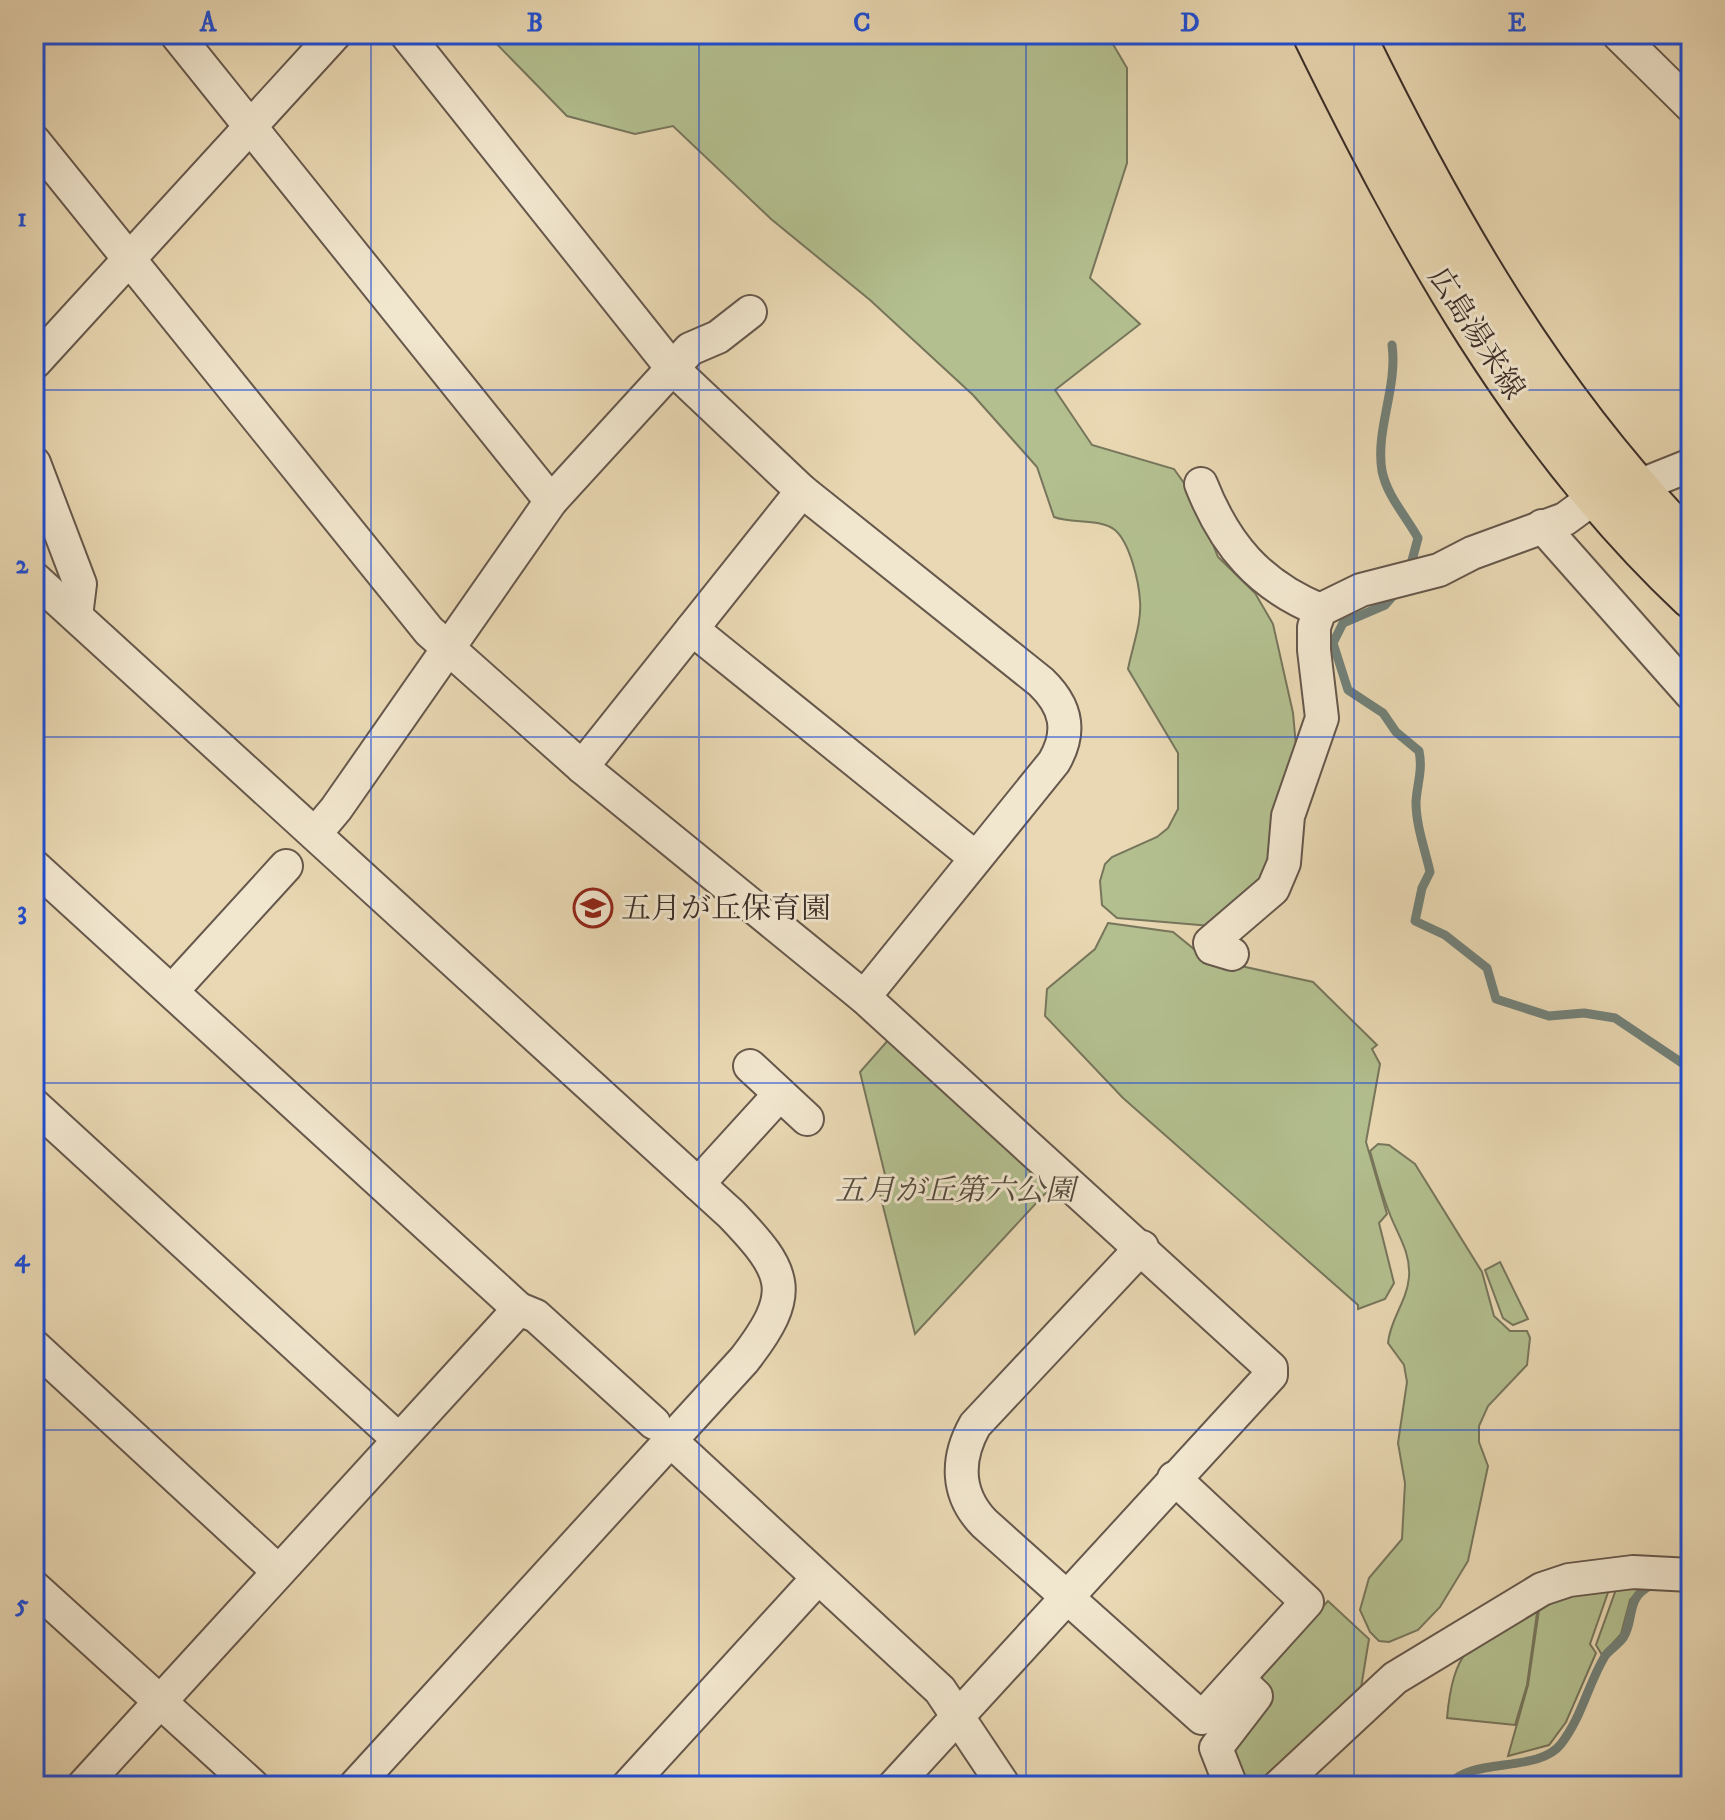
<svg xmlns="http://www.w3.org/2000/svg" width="1725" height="1820" font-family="'IM FELL DW Pica','Noto Serif JP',serif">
	<rect width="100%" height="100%" fill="#e9d8b3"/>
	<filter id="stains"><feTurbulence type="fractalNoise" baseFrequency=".0025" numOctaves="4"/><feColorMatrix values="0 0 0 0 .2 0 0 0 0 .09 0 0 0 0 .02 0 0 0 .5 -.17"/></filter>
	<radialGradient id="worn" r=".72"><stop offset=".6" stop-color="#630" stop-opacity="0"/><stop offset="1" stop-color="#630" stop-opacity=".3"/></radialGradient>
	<g fill="#b3bf8f" stroke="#77765c" stroke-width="2">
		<path d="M 487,34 L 1107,34 L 1127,68 L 1127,163 L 1090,278 L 1140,324 L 1055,390 L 1092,445 L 1174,469 L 1194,497 L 1218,557 L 1255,593 L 1273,624 L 1293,713 L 1297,757 L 1269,872 L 1211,926 L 1117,918 L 1102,905 L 1100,881 L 1105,864 L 1112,857 L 1157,837 L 1168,828 L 1178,809 L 1178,753 L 1128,669 C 1132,648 1142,622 1140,601 C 1139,582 1130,543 1115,530 C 1099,518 1072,524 1054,517 L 1037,467 L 973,395 L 870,300 L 771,219 L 673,126 L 635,134 L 567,116 Z"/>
		<path d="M 1108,923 L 1173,932 L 1205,958 L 1313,982 L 1377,1045 L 1372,1049 L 1380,1064 L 1366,1142 L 1387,1214 L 1379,1223 L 1394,1283 L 1385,1299 L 1358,1309 L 1358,1305 L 1123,1098 L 1045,1016 L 1047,989 L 1095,949 Z"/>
		<path d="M 890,1038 L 1052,1186 L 915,1334 L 878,1186 L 887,1183 L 860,1072 Z"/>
		<path d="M 1378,1144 L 1389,1145 L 1415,1164 L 1482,1272 L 1494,1316 L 1510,1331 L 1527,1331 L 1530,1338 L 1527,1365 L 1488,1406 L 1479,1426 L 1479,1442 L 1488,1466 L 1468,1561 L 1440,1607 L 1418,1630 L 1389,1642 L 1379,1641 L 1370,1632 L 1360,1610 L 1369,1578 L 1402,1539 L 1405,1483 L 1398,1443 L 1407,1382 L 1404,1365 L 1388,1343 C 1390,1319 1407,1302 1409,1277 C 1411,1252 1397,1234 1389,1212 C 1381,1192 1376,1171 1370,1151 Z"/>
		<path d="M 1500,1262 L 1528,1319 L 1513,1325 L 1503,1318 L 1485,1270 Z"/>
		<path d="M 1611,1584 L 1590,1644 L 1596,1653 L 1566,1722 L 1549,1745 L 1508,1756 L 1528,1685 L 1540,1603 Z"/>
		<path d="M 1618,1584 L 1638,1584 L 1640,1589 L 1630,1600 L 1621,1634 L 1602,1655 L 1596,1645 Z"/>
		<path d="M 1328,1601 L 1369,1639 L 1360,1694 L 1258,1784 L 1242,1783 L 1228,1753 L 1272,1692 L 1258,1679 Z"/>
		<path d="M 1538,1606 L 1527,1685 L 1515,1725 L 1447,1718 C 1454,1641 1476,1640 1538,1606 Z"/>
	</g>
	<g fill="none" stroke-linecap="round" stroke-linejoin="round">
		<g stroke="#728179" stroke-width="9">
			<path d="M 1392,345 C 1398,387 1375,430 1382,471 C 1387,496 1406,516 1418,538 L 1410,568"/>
			<path d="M 1399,589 L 1385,605 L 1343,623 L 1333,643 L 1348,690 L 1383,713 L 1396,732 L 1419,751 C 1423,770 1417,784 1416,802 C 1416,826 1425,849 1430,872 L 1422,888 L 1415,921 L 1445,935 L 1487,968 L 1496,999 L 1549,1016 L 1584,1013 L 1615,1018 L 1691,1069"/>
			<path d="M 1448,1786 C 1469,1756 1538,1774 1561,1744 C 1582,1717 1588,1684 1605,1656 C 1610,1649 1618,1645 1623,1638 C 1635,1620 1625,1598 1650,1586"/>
		</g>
		<defs>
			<g id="minor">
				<path d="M 176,34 L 551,501"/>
				<path d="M 406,34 L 672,368 L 802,491 L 1041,682 C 1066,706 1072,731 1054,762 L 864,997"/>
				<path d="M 1618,34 L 1691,106"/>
				<path d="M 34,141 L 429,631 L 582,767 L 864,997 L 1271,1368 L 1271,1375 L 894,1786"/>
				<path d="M 35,362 L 335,34"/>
				<path d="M 34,463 L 80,584 L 76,616"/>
				<path d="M 1201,484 C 1225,545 1259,585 1320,610"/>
				<path d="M 1639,491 L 1651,481 L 1691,465"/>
				<path d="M 1542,526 L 1691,694"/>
				<path d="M 34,578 L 731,1214 C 788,1273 796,1293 744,1360 L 355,1786"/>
				<path d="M 692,629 L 976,858"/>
				<path d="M 582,767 L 802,491"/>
				<path d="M 315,834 L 336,809 L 551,501 L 690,349 L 718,337 L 750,312"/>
				<path d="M 34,866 L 519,1309 L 536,1316 L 654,1423"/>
				<path d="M 1232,954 L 1212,948 L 1210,943 L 1273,889 L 1284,863 L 1288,816 L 1322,718 L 1314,650 L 1314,627 L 1320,610 L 1361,590 L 1439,570 L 1472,553 L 1565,519 L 1595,497"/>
				<path d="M 172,991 L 286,866"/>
				<path d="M 750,1066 L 807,1119"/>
				<path d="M 34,1105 L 398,1439"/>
				<path d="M 698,1184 L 780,1094"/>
				<path d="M 1142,1247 L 975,1425 C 956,1459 956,1494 984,1523 L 1202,1718 L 1307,1602 L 1174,1478"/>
				<path d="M 34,1346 L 278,1571"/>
				<path d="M 671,1441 L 940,1690 L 1004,1786"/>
				<path d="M 34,1587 L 253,1786"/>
				<path d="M 83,1786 L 519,1309"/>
				<path d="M 628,1786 L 817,1579"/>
				<path d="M 1231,1786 L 1216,1748 L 1256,1696 L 1238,1679"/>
				<path d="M 1279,1786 L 1395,1678 L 1542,1589 L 1569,1580 L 1633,1572 L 1691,1575"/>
			</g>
			<g id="major">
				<path d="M 1313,34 C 1414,240 1522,439 1691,598"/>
				<path d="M 1354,34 C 1445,220 1545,397 1691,545"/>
			</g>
		</defs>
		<use href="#minor" stroke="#66584c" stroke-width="36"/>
		<use href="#major" stroke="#3b2e29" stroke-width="44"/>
		<use href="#minor" stroke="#f1e6ce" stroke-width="32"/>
		<use href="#major" stroke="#e9d8b3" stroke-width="40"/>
	</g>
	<path fill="none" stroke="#1d4ed8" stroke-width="2" stroke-opacity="0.55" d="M 371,34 L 371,1786M 699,34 L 699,1786M 1026,34 L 1026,1786M 1354,34 L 1354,1786M 34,390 L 1691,390M 34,737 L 1691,737M 34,1083 L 1691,1083M 34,1430 L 1691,1430"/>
	<defs>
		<symbol id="school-ring" viewBox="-11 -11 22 22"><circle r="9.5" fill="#f1e6ce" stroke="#8f2418" stroke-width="1.5"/><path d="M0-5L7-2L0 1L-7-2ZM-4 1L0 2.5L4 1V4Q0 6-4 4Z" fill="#8f2418"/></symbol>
	</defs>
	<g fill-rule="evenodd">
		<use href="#school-ring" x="571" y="886" width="44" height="44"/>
	</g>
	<g text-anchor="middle" stroke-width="6" stroke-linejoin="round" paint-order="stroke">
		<g font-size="30" fill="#3b2e29" stroke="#f1e6ce">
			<text transform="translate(1477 333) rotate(57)" y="10">広島湯来線</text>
		</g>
		<g font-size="30" fill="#3b2e29" stroke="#f1e6ce" text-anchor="start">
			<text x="621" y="918">五月が丘保育園</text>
		</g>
		<g font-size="30" font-style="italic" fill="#534b3d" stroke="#f1e6ce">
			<text x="955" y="1200">五月が丘第六公園</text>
		</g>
	</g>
	<rect width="1725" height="1820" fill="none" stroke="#e9d8b3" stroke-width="88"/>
	<rect x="44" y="44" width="1637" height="1732" fill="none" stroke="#1d4ed8" stroke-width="3"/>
	<g font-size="26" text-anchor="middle" font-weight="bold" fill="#1d4ed8">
		<text x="208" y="31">A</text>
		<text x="535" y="31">B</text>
		<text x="862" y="31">C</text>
		<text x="1190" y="31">D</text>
		<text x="1517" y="31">E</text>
		<text x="22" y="226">1</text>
		<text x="22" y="573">2</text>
		<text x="22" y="919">3</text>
		<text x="22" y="1266">4</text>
		<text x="22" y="1612">5</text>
	</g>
	<rect width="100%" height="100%" filter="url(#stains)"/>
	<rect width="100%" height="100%" fill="url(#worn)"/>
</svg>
